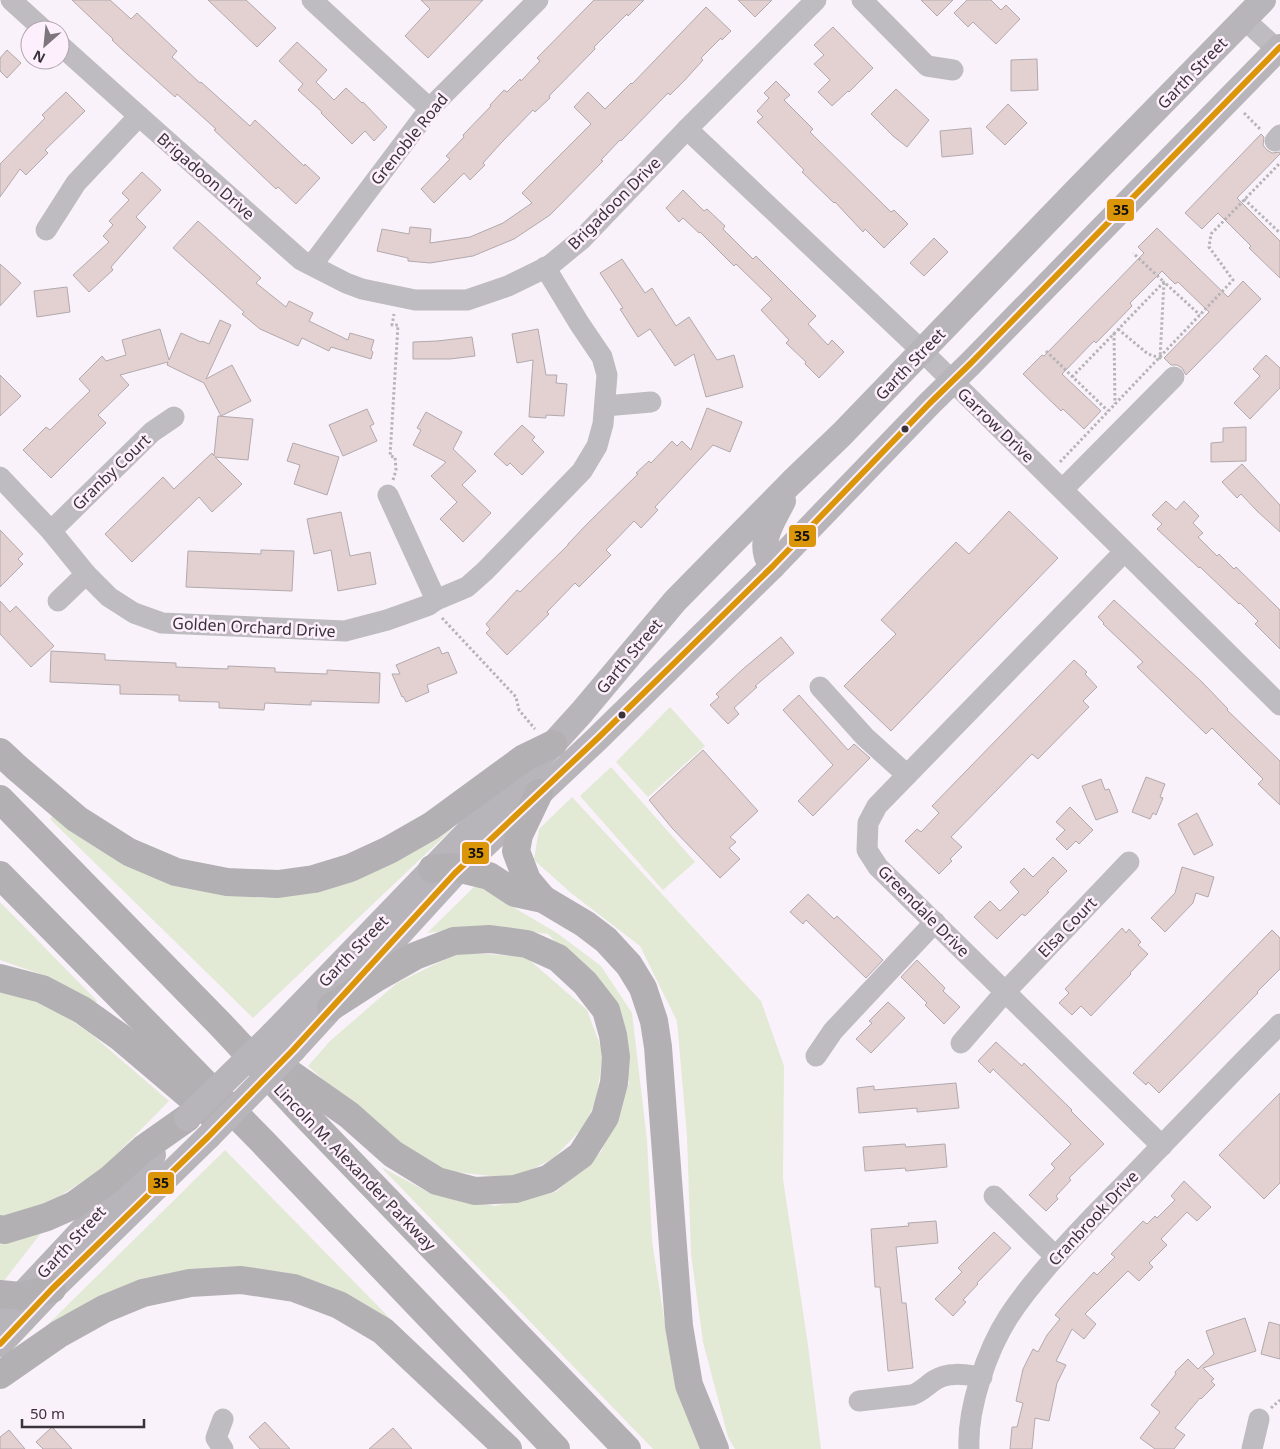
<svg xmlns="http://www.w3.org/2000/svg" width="1280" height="1449" font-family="'Noto Sans',sans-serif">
	<rect width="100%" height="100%" fill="#faf2fa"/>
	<g fill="#e2e9d5">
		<path d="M 670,707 L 705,746 L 648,797 L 616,762 Z"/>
		<path d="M 611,767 L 695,862 L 663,890 L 580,796 Z"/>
		<path d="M 572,797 L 761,1001 L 784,1066 L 783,1179 L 808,1345 L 821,1449 L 735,1449 L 728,1437 L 703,1342 L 691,1254 L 687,1136 L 677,1021 L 640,946 L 571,893 L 534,860 L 539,829 Z"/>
		<path d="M 55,814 L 114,859 L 194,887 L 262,898 L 327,887 L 450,823 L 452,829 L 253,1018 L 50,819 Z"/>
		<path d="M 476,885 L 557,933 L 601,966 L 632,1013 L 647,1140 L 652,1241 L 669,1350 L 696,1437 L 702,1449 L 653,1449 L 381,1167 L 428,1192 L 495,1206 L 556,1192 L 601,1152 L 629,1083 L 613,1001 L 548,934 L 481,926 L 427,933 Z"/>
		<path d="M 0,902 L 97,1001 L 92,1007 L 43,975 L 0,960 Z"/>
		<path d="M 460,952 L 526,957 L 587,1010 L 603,1053 L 596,1100 L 585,1125 L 554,1158 L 527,1172 L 507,1178 L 440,1170 L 389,1139 L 308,1066 L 330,1041 L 397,983 Z"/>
		<path d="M 3,991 L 49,1006 L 90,1033 L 169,1101 L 101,1170 L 36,1211 L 0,1220 L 0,992 Z"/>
		<path d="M 225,1150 L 419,1348 L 367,1312 L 164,1276 L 31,1341 Z"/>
		<path d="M 45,1228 L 3,1282 L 0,1281 L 0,1240 Z"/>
	</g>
	<g fill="#e3d1d2" stroke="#b2a9ac">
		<path d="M 72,0 L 110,0 L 131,19 L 137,13 L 177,51 L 172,57 L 200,83 L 201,82 L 250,126 L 255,120 L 304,166 L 305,164 L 320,178 L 296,204 L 278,187 L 276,189 L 214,130 L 216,129 L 177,94 L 175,97 L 127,54 L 112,40 L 113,39 Z"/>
		<path d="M 208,0 L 246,0 L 276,28 L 257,47 Z"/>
		<path d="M 421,0 L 483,0 L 428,58 L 405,36 L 430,9 Z"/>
		<path d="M 594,0 L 644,0 L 628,16 L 627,14 L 594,47 L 595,49 L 549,96 L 550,98 L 535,112 L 533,110 L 501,143 L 483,163 L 485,165 L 470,180 L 464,173 L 434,203 L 421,189 L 450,159 L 446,156 L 464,137 L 463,135 L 491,106 L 490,105 L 504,90 L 507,92 L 520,79 L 521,81 L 540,61 L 537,58 Z"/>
		<path d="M 738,0 L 772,0 L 755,17 Z"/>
		<path d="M 921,0 L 953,0 L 937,16 Z"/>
		<path d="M 967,0 L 991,0 L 1001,10 L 1006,5 L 1020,19 L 996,44 L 973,22 L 968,27 L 954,13 Z"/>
		<path d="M 706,7 L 731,31 L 722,40 L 721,38 L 701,58 L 703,60 L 685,80 L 670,95 L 668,93 L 621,141 L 620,140 L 601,160 L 603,161 L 550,215 L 514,239 L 473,256 L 430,263 L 408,261 L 408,258 L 377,251 L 382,229 L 409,234 L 410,227 L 431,229 L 430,243 L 470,237 L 503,223 L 532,203 L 522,193 L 591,124 L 574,107 L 588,92 L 605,109 L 631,83 L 632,84 Z"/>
		<path d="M 833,27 L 873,68 L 849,92 L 848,91 L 832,106 L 818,92 L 830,80 L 814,64 L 824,55 L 814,45 Z"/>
		<path d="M 297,42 L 327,70 L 316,82 L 334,100 L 346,88 L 362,103 L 363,102 L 387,127 L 374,141 L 365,131 L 352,144 L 321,113 L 322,112 L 298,90 L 303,84 L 279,61 Z"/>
		<path d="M 7,50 L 21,63 L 7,78 L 0,71 L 0,58 Z"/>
		<path d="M 1037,59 L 1038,90 L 1011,91 L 1011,60 Z"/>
		<path d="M 776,81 L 790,95 L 784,100 L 813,129 L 810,132 L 891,212 L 894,210 L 908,224 L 884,248 L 865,229 L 863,232 L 835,202 L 834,203 L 802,172 L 804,170 L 757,122 L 763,117 L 757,111 L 769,98 L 764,93 Z"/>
		<path d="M 896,89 L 929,120 L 907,147 L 893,136 L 871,114 Z"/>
		<path d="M 66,92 L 85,111 L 45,150 L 48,153 L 26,175 L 20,169 L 0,197 L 0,164 L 45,118 L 42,115 Z"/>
		<path d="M 1008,104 L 1027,123 L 1005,145 L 986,127 Z"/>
		<path d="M 971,128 L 973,154 L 942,157 L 940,131 Z"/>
		<path d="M 1261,134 L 1264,137 L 1263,145 L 1267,150 L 1272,153 L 1280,152 L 1280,154 L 1237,198 L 1280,241 L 1280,278 L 1249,248 L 1251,246 L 1218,213 L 1202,229 L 1185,213 Z"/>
		<path d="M 142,172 L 161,190 L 136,217 L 146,227 L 111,267 L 113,270 L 89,292 L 73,275 L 109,242 L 103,236 L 113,225 L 109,221 L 129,200 L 122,193 Z"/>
		<path d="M 683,190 L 704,211 L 707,209 L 725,226 L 723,229 L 753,259 L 756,256 L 816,316 L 808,324 L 828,345 L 832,340 L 844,352 L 819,378 L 805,364 L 806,362 L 786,343 L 789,340 L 761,310 L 772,299 L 736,264 L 734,266 L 700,232 L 699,233 L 683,218 L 679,222 L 666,208 Z"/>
		<path d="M 198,221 L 261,278 L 256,283 L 286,307 L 289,301 L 313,313 L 309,321 L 348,340 L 350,333 L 374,340 L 371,350 L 373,352 L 371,359 L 331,347 L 329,351 L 302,338 L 298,346 L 260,329 L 242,314 L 244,312 L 173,248 Z"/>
		<path d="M 1157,228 L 1228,297 L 1243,281 L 1261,299 L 1186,375 L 1182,368 L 1177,365 L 1171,365 L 1164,358 L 1209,312 L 1178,282 L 1175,284 L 1162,271 L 1130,303 L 1132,306 L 1096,343 L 1094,341 L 1062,374 L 1101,411 L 1084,429 L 1063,409 L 1061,411 L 1023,374 L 1042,355 L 1044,356 L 1144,253 L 1138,247 Z"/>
		<path d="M 934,238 L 948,252 L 924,276 L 910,263 Z"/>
		<path d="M 622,259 L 645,293 L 652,288 L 676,326 L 689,317 L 717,360 L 734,355 L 743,387 L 706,397 L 694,354 L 675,366 L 650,329 L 638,337 L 620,309 L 623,308 L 600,273 Z"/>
		<path d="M 0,264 L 21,283 L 0,306 Z"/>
		<path d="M 67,287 L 70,312 L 37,317 L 34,291 Z"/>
		<path d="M 220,320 L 231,325 L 206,379 L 232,365 L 251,401 L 221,416 L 204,383 L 167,365 L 168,362 L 120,375 L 129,385 L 98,415 L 106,423 L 51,478 L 23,450 L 46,427 L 50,430 L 90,391 L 79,379 L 102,356 L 106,361 L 126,355 L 122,340 L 160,329 L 169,360 L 181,333 L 201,342 L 202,341 L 209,344 Z"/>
		<path d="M 538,329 L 546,375 L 557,375 L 556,383 L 567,384 L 564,416 L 546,415 L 546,418 L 529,417 L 533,360 L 517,363 L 512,334 Z"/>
		<path d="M 472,337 L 475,356 L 450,359 L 413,359 L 413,342 L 437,341 Z"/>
		<path d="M 1266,355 L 1280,368 L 1280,388 L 1250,419 L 1234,403 L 1260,376 L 1253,369 Z"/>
		<path d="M 0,375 L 21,396 L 0,416 Z"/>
		<path d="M 707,408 L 742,422 L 730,452 L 713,445 L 655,507 L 658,510 L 641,528 L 634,521 L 606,550 L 611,555 L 579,587 L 575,583 L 547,612 L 549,614 L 507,655 L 486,633 L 490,629 L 486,624 L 517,590 L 520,592 L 568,545 L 568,544 L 588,523 L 638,474 L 636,473 L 649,461 L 651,463 L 672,441 L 677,446 L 682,441 L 691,450 Z"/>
		<path d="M 367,409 L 374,424 L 370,426 L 377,441 L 343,456 L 329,425 Z"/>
		<path d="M 426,412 L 462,432 L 453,449 L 476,471 L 462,485 L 491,513 L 463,542 L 440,519 L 457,502 L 431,476 L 446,462 L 413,445 L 421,430 L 417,428 Z"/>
		<path d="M 218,416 L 253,419 L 248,460 L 215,457 L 242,484 L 212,512 L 199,497 L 132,562 L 105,534 L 163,477 L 174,489 L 212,453 L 214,456 Z"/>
		<path d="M 522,425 L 535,437 L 532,440 L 544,452 L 522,475 L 510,463 L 507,466 L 494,454 Z"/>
		<path d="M 1246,427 L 1246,461 L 1211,462 L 1211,443 L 1223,442 L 1223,428 Z"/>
		<path d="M 293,443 L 339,457 L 327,495 L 294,484 L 300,465 L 287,461 Z"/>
		<path d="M 1242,464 L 1280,505 L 1280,532 L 1257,511 L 1241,494 L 1237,498 L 1222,482 Z"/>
		<path d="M 1166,501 L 1176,510 L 1184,501 L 1199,516 L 1193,523 L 1203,533 L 1198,537 L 1217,556 L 1219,554 L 1234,569 L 1236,567 L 1280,610 L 1280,649 L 1255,624 L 1258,621 L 1240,603 L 1239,604 L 1200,567 L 1199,568 L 1157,529 L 1162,524 L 1152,515 Z"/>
		<path d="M 1009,511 L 1058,558 L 891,731 L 844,686 L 896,634 L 881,620 L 956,542 L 969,554 Z"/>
		<path d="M 341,512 L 350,556 L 370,552 L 376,584 L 338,591 L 331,550 L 314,554 L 307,519 Z"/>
		<path d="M 0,530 L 23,554 L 18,559 L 23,564 L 0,587 Z"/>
		<path d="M 261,550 L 294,551 L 292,591 L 186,587 L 188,551 L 261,554 Z"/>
		<path d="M 1114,600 L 1202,682 L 1228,709 L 1227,710 L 1280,761 L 1280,805 L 1258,784 L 1263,779 L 1212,728 L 1206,734 L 1137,667 L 1143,662 L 1103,624 L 1104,623 L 1098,617 Z"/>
		<path d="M 0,601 L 10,612 L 16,606 L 54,646 L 31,667 L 0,634 Z"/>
		<path d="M 781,637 L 794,653 L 755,686 L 757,687 L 734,708 L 739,714 L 728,724 L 710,705 L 719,697 L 716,694 L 743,669 Z"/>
		<path d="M 439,647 L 442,654 L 448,652 L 457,673 L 427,685 L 429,692 L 406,702 L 403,696 L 402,697 L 392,674 L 400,674 L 396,665 Z"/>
		<path d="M 51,651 L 105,654 L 105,660 L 176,663 L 176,667 L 228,669 L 228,666 L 275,668 L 275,672 L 327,674 L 327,670 L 380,673 L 379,703 L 311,701 L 311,705 L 265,703 L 264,710 L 219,708 L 219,702 L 179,701 L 179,695 L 120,694 L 120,685 L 50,682 Z"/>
		<path d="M 1074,660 L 1087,672 L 1085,674 L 1097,687 L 1083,701 L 1089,707 L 1038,759 L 1032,754 L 951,837 L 962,847 L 950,859 L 952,861 L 939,874 L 905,841 L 917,829 L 921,832 L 939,813 L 932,806 Z"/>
		<path d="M 799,695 L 848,750 L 854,744 L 870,758 L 813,816 L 798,801 L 833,765 L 783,710 Z"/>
		<path d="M 703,750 L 758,811 L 730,837 L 736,842 L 729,848 L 740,859 L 720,878 L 672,828 L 649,800 Z"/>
		<path d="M 1146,777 L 1165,784 L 1160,797 L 1163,798 L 1156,815 L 1153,813 L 1150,819 L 1132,812 Z"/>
		<path d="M 1101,779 L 1105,790 L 1109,789 L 1118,812 L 1096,820 L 1082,786 Z"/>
		<path d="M 1070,807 L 1093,830 L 1079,844 L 1076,841 L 1067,850 L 1056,839 L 1065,830 L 1056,822 Z"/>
		<path d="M 1197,813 L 1213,845 L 1194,855 L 1178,824 Z"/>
		<path d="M 1053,857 L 1067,871 L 1047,891 L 1049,892 L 1025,916 L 1022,914 L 997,939 L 974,917 L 990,901 L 1000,911 L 1019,892 L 1010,882 L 1024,868 L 1033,877 Z"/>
		<path d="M 1182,867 L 1214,877 L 1208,897 L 1196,893 L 1193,903 L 1165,932 L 1151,918 L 1175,893 Z"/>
		<path d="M 808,894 L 834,919 L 837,916 L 883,960 L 866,978 L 806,920 L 803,924 L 790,912 Z"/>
		<path d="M 1122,928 L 1126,933 L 1129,929 L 1141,942 L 1138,945 L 1148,954 L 1130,973 L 1131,974 L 1091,1016 L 1081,1006 L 1072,1015 L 1059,1003 L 1069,993 L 1065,989 Z"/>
		<path d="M 1272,930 L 1280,938 L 1280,969 L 1257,992 L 1258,993 L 1159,1093 L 1148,1082 L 1146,1085 L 1133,1073 Z"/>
		<path d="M 917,960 L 945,988 L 943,991 L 960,1007 L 944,1024 L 925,1005 L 927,1003 L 901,977 Z"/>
		<path d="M 888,1002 L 905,1018 L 871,1053 L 856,1039 L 872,1023 L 869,1021 Z"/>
		<path d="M 996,1042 L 1022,1066 L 1024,1063 L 1072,1110 L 1071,1111 L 1104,1144 L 1069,1178 L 1071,1180 L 1056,1196 L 1058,1199 L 1046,1211 L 1029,1195 L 1055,1168 L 1051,1164 L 1071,1144 L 993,1069 L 990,1073 L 978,1061 Z"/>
		<path d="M 956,1083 L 959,1108 L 917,1112 L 917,1108 L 859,1113 L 857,1088 L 874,1086 L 874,1090 Z"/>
		<path d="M 1280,1093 L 1280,1183 L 1264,1199 L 1219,1155 Z"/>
		<path d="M 905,1144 L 906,1147 L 945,1144 L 947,1167 L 906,1171 L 905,1168 L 865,1171 L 863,1147 Z"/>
		<path d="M 1184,1181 L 1211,1207 L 1197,1221 L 1187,1212 L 1161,1239 L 1167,1245 L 1149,1263 L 1153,1267 L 1139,1281 L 1128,1271 L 1085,1314 L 1096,1324 L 1084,1339 L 1072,1329 L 1056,1361 L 1066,1365 L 1057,1383 L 1049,1421 L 1035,1418 L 1032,1449 L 1010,1449 L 1012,1427 L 1017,1427 L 1023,1403 L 1016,1401 L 1023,1369 L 1033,1349 L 1038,1352 L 1047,1335 L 1060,1319 L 1055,1315 L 1068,1300 L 1094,1272 L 1097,1275 L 1115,1257 L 1111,1254 L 1143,1221 L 1147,1224 L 1155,1216 L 1157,1218 L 1175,1200 L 1171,1196 Z"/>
		<path d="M 936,1221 L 938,1243 L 896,1247 L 902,1303 L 906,1303 L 913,1368 L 888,1371 L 880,1287 L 875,1287 L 871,1229 L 909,1226 L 908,1223 Z"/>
		<path d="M 994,1232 L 1011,1248 L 977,1283 L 978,1284 L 963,1300 L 966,1302 L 953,1316 L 935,1299 L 962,1272 L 958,1268 Z"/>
		<path d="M 1245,1318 L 1256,1351 L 1203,1368 L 1214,1379 L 1211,1381 L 1215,1385 L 1201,1399 L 1200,1398 L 1175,1428 L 1185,1435 L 1174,1449 L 1155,1449 L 1140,1438 L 1160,1412 L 1151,1405 L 1176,1374 L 1175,1372 L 1188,1359 L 1198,1369 L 1214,1354 L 1206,1331 Z"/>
		<path d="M 1269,1322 L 1280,1325 L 1280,1359 L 1261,1354 Z"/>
		<path d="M 265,1422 L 290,1449 L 260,1449 L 249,1437 Z"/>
		<path d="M 52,1427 L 72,1449 L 43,1449 L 36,1442 Z"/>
		<path d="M 393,1428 L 412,1449 L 369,1449 Z"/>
		<path d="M 9,1430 L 25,1449 L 0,1449 L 0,1437 Z"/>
	</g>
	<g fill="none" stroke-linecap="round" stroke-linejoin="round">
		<g stroke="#b7b4b8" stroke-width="3" stroke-dasharray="2.5 2.5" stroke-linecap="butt">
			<path d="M 1244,113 L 1261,130"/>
			<path d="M 1244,199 L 1280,233"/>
			<path d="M 1118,329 L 1148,354 L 1160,358 L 1164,282 L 1133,253"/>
			<path d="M 1114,333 L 1115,404"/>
			<path d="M 1046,351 L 1108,411"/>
			<path d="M 1072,377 L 1164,282 L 1200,315"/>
			<path d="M 1060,462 L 1233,280 L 1209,247 L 1211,234 L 1280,163"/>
			<path d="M 393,480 L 396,470 L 395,457 L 390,456 L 398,325 L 392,325 L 394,314"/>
			<path d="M 442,618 L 516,697 L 519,710 L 535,729"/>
			<path d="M 1271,1408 L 1280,1400"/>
		</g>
		<g stroke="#bebcc1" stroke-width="21">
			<path d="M 11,0 L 44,30"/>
			<path d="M 312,0 L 430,109"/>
			<path d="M 862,0 L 927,66 L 953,70"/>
			<path d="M 1244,19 L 1280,52"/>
			<path d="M 60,45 L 139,116 L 301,260 L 346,283 L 362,289 L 415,300 L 467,300 L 508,286 L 549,266 L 582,239 L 687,129 L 816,0"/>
			<path d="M 687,129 L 922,351 L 1280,705"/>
			<path d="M 1275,141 L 1280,135"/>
			<path d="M 46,230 L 76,183 L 139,116"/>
			<path d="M 312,265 L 431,107 L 538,0"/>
			<path d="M 605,406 L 651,402"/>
			<path d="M 0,477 L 51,531 L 86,574 L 109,597 L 134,613 L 162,623 L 345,631 L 387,620 L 429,605 L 436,600 L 467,587 L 485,571 L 582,471 L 597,446 L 603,424 L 607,375 L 602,357 L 579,323 L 545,267"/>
			<path d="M 1063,489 L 1174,377"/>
			<path d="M 388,495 L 436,600"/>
			<path d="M 51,531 L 152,432 L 174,417"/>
			<path d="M 1124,552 L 877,806 L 868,823 L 867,850 L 878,867 L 1162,1146"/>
			<path d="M 58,601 L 86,574"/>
			<path d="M 820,687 L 865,737 L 907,775"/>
			<path d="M 961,1043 L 1005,992 L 1129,862"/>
			<path d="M 816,1056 L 833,1031 L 935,922"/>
			<path d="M 994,1196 L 1056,1257"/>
			<path d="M 859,1401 L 912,1395 C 921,1392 927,1385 935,1380 C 949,1371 967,1375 982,1377"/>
			<path d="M 223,1449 L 216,1438 L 223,1419"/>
			<path d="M 969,1449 C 967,1408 987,1350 1009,1316 C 1020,1299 1033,1283 1046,1268 C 1071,1239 1097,1212 1124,1185 C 1176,1131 1227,1077 1280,1024"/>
			<path d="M 1252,1449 L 1259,1419"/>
		</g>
		<g stroke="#b8b5ba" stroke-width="26">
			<path d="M 772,567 C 756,543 772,523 783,501"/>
			<path d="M 273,1034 L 553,744 L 582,712 L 675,601 L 792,482 L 842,434 L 1077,190 L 1263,0"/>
			<path d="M 293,1050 L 455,873 L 598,738 L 772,567 L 930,403 L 971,363 L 1280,47"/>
			<path d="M 0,1316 L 21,1296 L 153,1155"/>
			<path d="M 0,1344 L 52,1289 L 208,1137"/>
		</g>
		<g stroke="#b3b0b4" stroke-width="28">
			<path d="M 0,752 L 16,767 L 77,819 L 129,852 L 176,872 L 227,882 L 278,884 L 314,879 L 350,868 L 389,850 L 431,826 L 524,758 L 553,744"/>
			<path d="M 539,793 L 519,835 L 516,851 L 527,880 L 543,899"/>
			<path d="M 0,799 L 221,1025 L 303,1113 L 627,1449"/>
			<path d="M 432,869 L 452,867 L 489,876 L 515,893 L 543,899 L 585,924 L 606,940 L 629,965 L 643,988 L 654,1021 L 658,1047 L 679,1326 L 689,1385 L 715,1449"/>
			<path d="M 0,875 L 262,1141 L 556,1449"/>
			<path d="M 0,978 L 42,989 L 82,1010 L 120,1037 L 212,1115 L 219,1118"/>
			<path d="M 265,1056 L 349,1115 L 393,1154 L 437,1181 L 475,1191 L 515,1189 L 548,1179 L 581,1155 L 605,1117 L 614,1083 L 616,1057 L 613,1035 L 606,1010 L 585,983 L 558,958 L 527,944 L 490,939 L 454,941 L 415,956 L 376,978 L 331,1007"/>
			<path d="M 0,1229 L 4,1230 L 47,1217 L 74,1205 L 110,1179 L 143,1149 L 187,1118"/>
			<path d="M 0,1294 L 21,1296 L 52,1289"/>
			<path d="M 0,1375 L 59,1334 L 104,1309 L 143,1293 L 190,1283 L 241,1280 L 294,1288 L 339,1305 L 383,1331 L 508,1449"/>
		</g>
		<g stroke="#b8b5ba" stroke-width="26">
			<path d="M 187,1118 L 273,1034"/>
			<path d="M 208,1137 L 293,1050"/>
		</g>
		<defs>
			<path id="bus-1" d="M 0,1344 L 52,1289 L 208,1137 L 293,1050 L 455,873 L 598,738 L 772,567 L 930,403 L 971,363 L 1280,47"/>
		</defs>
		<use href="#bus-1" stroke="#feeffd" stroke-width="10"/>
		<use href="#bus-1" stroke="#db9509" stroke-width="6"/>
	</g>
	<g fill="#3a333a" stroke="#feeffd" stroke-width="2">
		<circle cx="905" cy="429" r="4.5"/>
		<circle cx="622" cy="715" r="4.5"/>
	</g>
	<g text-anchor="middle" stroke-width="5" stroke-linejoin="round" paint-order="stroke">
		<g font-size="16" fill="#3a333a" stroke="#feeffd">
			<text transform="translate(1192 73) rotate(-46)" y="6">Garth Street</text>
			<text transform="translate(409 139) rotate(-51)" y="6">Grenoble Road</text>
			<text transform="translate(206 176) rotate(41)" y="6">Brigadoon Drive</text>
			<text transform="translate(614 203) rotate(-45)" y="6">Brigadoon Drive</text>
			<text transform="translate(910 364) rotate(-46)" y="6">Garth Street</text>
			<text transform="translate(996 425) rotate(44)" y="6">Garrow Drive</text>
			<text transform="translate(111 472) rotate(-44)" y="6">Granby Court</text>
			<text transform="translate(254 627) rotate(3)" y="6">Golden Orchard Drive</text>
			<text transform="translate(629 656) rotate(-50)" y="6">Garth Street</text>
			<text transform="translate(924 911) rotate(45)" y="6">Greendale Drive</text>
			<text transform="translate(1067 927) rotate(-46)" y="6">Elsa Court</text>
			<text transform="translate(353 951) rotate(-46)" y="6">Garth Street</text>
			<text transform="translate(355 1167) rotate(46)" y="6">Lincoln M. Alexander Parkway</text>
			<text transform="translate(1093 1218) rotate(-47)" y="6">Cranbrook Drive</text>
			<text transform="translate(71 1242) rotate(-47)" y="6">Garth Street</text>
		</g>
	</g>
	<g stroke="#feeffd" stroke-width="2">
		<rect x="1106" y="198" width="29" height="24" rx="5" fill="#db9509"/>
		<rect x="788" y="524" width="29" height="24" rx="5" fill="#db9509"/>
		<rect x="461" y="841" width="29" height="24" rx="5" fill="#db9509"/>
		<rect x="147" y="1171" width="28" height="24" rx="5" fill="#db9509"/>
	</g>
	<g font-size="14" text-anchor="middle" font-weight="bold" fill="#111">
		<text x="1121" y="215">35</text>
		<text x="802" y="541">35</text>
		<text x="476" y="858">35</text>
		<text x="161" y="1188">35</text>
	</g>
	<g transform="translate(45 45) rotate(207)"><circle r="24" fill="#feeffd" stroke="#b0a4af"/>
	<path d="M0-4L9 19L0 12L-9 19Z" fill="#7d767d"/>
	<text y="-8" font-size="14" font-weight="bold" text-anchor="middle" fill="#3a333a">N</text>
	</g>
	<path d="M22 1419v8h122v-8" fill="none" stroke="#3a333a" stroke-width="2.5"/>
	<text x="30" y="1419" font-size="15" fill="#3a333a" stroke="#feeffd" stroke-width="4" paint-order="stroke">50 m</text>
</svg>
